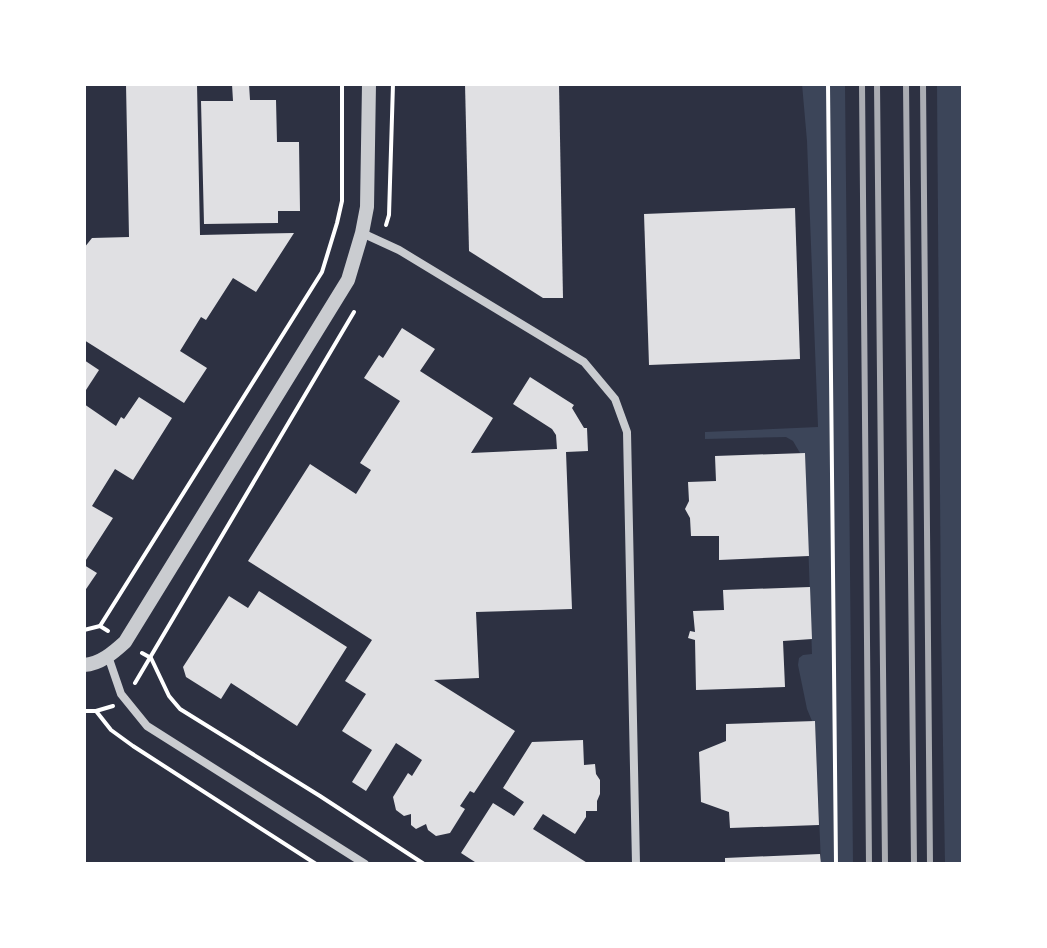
<svg xmlns="http://www.w3.org/2000/svg" width="1047" height="948" font-family="Jost,sans-serif">
	<rect width="100%" height="100%" fill="#2d3142"/>
	<g fill="#3c4559">
		<path d="M 802,84 L 845,84 L 853,864 L 821,864 L 815,721 L 812,721 L 807,709 L 798,665 L 799,658 L 803,655 L 812,654 L 805,453 L 800,453 L 793,441 L 786,437 L 705,439 L 705,432 L 818,427 L 807,141 Z"/>
		<path d="M 937,84 L 963,84 L 963,864 L 945,864 L 941,623 Z"/>
	</g>
	<g fill="#e0e0e3">
		<path d="M 126,84 L 197,84 L 200,235 L 294,233 L 256,292 L 233,278 L 206,320 L 201,317 L 180,351 L 207,368 L 184,403 L 84,340 L 84,248 L 92,238 L 129,237 Z"/>
		<path d="M 232,84 L 249,84 L 250,100 L 276,100 L 277,142 L 299,142 L 300,211 L 278,211 L 278,223 L 204,224 L 201,101 L 233,101 Z"/>
		<path d="M 465,84 L 559,84 L 563,298 L 543,298 L 469,251 Z"/>
		<path d="M 795,208 L 800,359 L 649,365 L 644,214 Z"/>
		<path d="M 402,328 L 435,349 L 420,371 L 493,418 L 471,453 L 557,449 L 556,435 L 552,429 L 513,404 L 530,377 L 574,405 L 572,408 L 584,428 L 587,428 L 588,451 L 566,452 L 572,609 L 476,612 L 479,678 L 434,680 L 515,731 L 474,793 L 470,791 L 460,806 L 465,809 L 450,833 L 436,836 L 428,830 L 426,824 L 416,829 L 411,825 L 411,814 L 404,816 L 396,810 L 393,797 L 408,773 L 412,776 L 422,760 L 396,743 L 366,791 L 352,782 L 372,750 L 342,731 L 366,694 L 345,681 L 372,640 L 248,561 L 310,464 L 356,494 L 371,470 L 360,463 L 400,401 L 364,378 L 379,355 L 383,358 Z"/>
		<path d="M 84,360 L 99,370 L 84,393 Z"/>
		<path d="M 139,397 L 172,418 L 133,480 L 115,469 L 92,506 L 113,518 L 84,563 L 84,404 L 116,426 L 121,417 L 124,419 Z"/>
		<path d="M 805,453 L 809,556 L 719,560 L 719,536 L 691,536 L 690,518 L 685,509 L 689,501 L 688,482 L 716,481 L 715,456 Z"/>
		<path d="M 84,565 L 97,573 L 84,592 Z"/>
		<path d="M 810,587 L 812,639 L 783,641 L 785,687 L 696,690 L 695,640 L 688,638 L 690,631 L 695,632 L 693,611 L 724,610 L 723,590 Z"/>
		<path d="M 259,591 L 347,647 L 297,726 L 231,683 L 221,699 L 186,677 L 183,667 L 229,596 L 248,608 Z"/>
		<path d="M 815,721 L 819,825 L 730,828 L 729,812 L 701,802 L 699,752 L 726,741 L 726,724 Z"/>
		<path d="M 583,740 L 584,765 L 595,764 L 596,774 L 600,780 L 600,794 L 597,801 L 597,811 L 586,811 L 586,817 L 575,834 L 543,814 L 533,829 L 589,864 L 478,864 L 461,853 L 493,803 L 514,816 L 524,802 L 503,788 L 532,742 Z"/>
		<path d="M 820,854 L 821,864 L 725,864 L 725,858 Z"/>
	</g>
	<g fill="none" stroke-linecap="round" stroke-linejoin="round">
		<g stroke="#fff" stroke-width="4">
			<path d="M 828,84 L 836,864"/>
			<path d="M 386,225 L 389,215 L 393,84"/>
			<path d="M 100,626 L 322,272 L 337,223 L 342,201 L 342,84"/>
			<path d="M 84,630 L 100,626 L 108,631"/>
			<path d="M 142,653 L 151,658 L 169,696 L 180,709 L 320,796 L 424,864"/>
			<path d="M 135,683 L 354,312"/>
			<path d="M 84,711 L 96,711 L 111,730 L 133,746 L 316,864"/>
			<path d="M 96,711 L 113,706"/>
		</g>
		<g stroke="#caccd0" stroke-width="8">
			<path d="M 362,233 L 399,250 L 584,362 L 615,399 L 627,432 L 636,864"/>
			<path d="M 108,656 L 121,694 L 147,726 L 365,864"/>
		</g>
		<path stroke="#caccd0" stroke-width="14" d="M 84,665 C 100,664 113,653 125,642 L 348,280 L 362,233 L 367,207 L 369,84"/>
		<g stroke="#abadb3" stroke-width="6">
			<path d="M 862,84 L 869,864"/>
			<path d="M 877,84 L 885,864"/>
			<path d="M 906,84 L 914,864"/>
			<path d="M 923,84 L 930,864"/>
		</g>
	</g>
	<rect width="1047" height="948" fill="none" stroke="#ffffff" stroke-width="172"/>
</svg>
